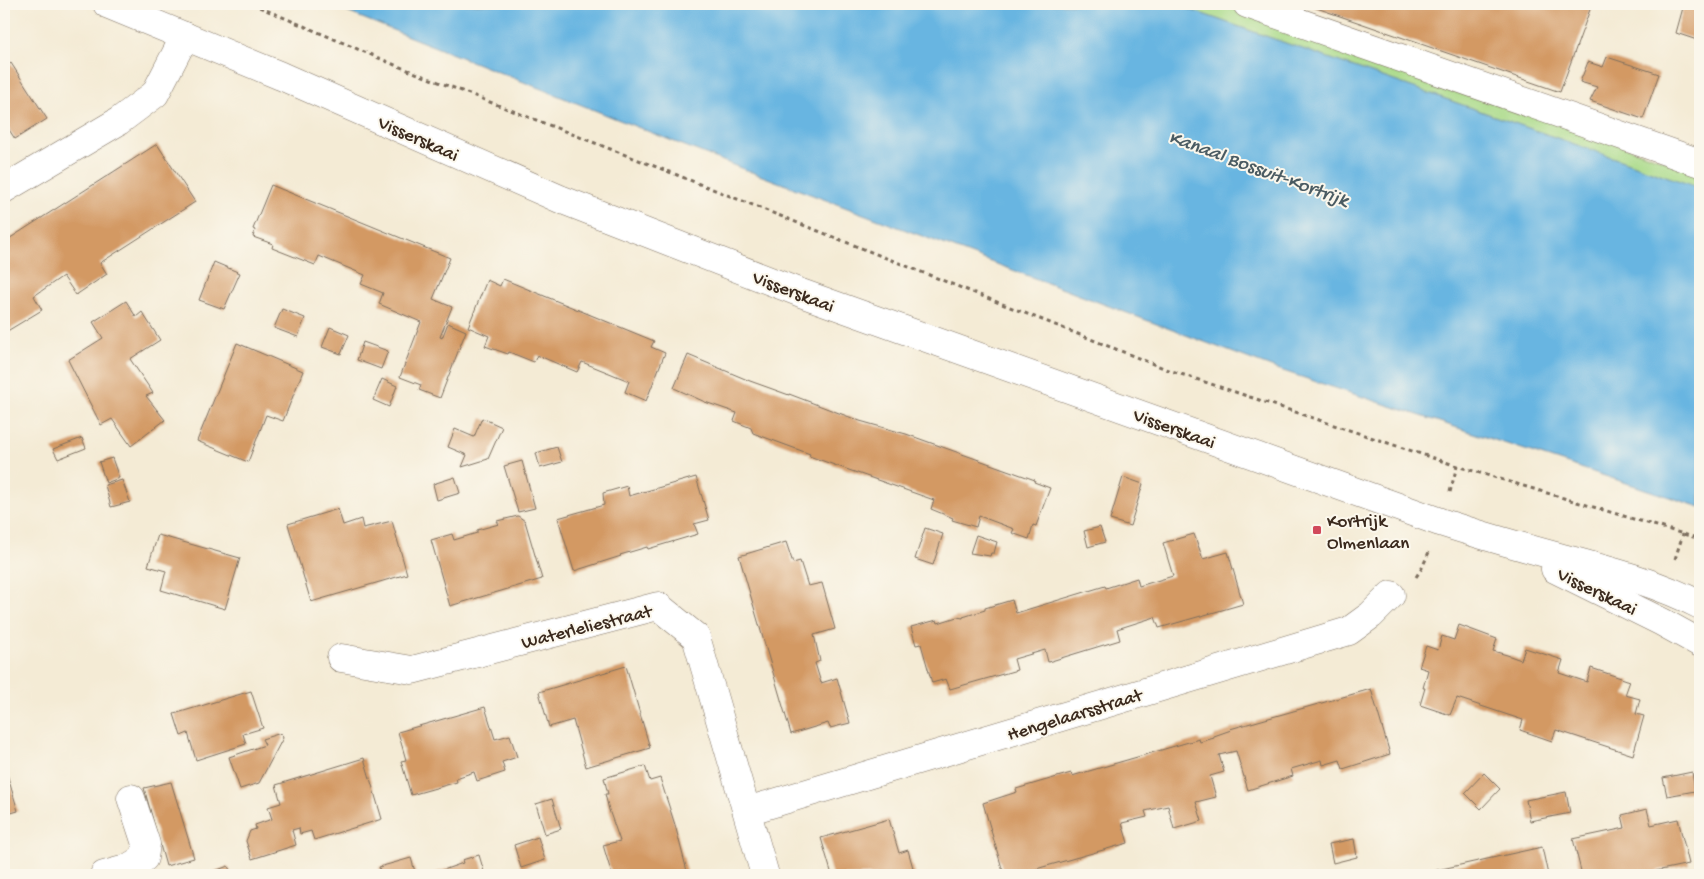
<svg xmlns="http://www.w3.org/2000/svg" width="1704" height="879" font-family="'Gochi Hand',sans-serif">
	<rect width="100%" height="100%" fill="#fbf7ec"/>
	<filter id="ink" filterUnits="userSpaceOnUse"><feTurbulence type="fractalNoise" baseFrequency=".02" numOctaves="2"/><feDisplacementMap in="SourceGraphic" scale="10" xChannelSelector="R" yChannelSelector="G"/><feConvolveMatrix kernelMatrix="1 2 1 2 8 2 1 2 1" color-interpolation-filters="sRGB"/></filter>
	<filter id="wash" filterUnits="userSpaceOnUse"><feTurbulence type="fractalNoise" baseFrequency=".0096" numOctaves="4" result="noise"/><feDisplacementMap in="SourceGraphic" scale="20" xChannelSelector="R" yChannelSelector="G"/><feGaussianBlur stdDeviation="1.12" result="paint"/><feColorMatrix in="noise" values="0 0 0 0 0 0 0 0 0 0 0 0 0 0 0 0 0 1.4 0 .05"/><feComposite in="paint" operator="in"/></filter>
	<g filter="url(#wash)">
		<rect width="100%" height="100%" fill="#f4ebd5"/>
		<path fill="#a9da88" stroke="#728253" d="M 1174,4 L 1220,4 L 1700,173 L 1700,188 Z"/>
		<path fill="#67b5e1" stroke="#517080" d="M 327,4 L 1174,4 L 1700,188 L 1700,507 L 1274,368 L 738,167 Z"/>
		<g id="blocks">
			<g fill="#d39964">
				<path d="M 1305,4 L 1592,4 L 1560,92 Z"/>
				<path d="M 1684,4 L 1700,4 L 1700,41 L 1676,33 Z"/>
				<path d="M 1607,57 L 1659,74 L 1643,119 L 1590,101 L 1597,87 L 1580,82 L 1588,62 L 1603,67 Z"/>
				<path d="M 11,63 L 47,119 L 15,139 L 4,122 L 4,68 Z"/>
				<path d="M 157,144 L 195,202 L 100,263 L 107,274 L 76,295 L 63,276 L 34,296 L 42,310 L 4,333 L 4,242 Z"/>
				<path d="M 271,185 L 450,258 L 433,299 L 452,307 L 440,337 L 442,338 L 448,323 L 466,331 L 440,398 L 419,390 L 421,385 L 400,377 L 421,322 L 379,304 L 383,293 L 361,284 L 365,275 L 319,256 L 315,265 L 272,248 L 273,244 L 253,237 L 255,230 L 253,229 Z"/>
				<path d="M 214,262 L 240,273 L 224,309 L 199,300 Z"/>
				<path d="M 503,279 L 654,341 L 651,347 L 665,353 L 646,401 L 625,392 L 629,381 L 582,362 L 577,372 L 537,355 L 534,362 L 509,352 L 508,354 L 485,346 L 489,336 L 468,327 L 487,280 L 500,286 Z"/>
				<path d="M 126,301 L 136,317 L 142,312 L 160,340 L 130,359 L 153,393 L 146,396 L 165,420 L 131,446 L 112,419 L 101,425 L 68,360 L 103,338 L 93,322 Z"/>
				<path d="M 282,309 L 305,318 L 298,337 L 274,328 Z"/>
				<path d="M 330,327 L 349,335 L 341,354 L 322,347 Z"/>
				<path d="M 363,342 L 388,351 L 381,369 L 357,360 Z"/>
				<path d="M 237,343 L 303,371 L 283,421 L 266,415 L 248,462 L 197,441 Z"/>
				<path d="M 688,355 L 750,381 L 789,395 L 789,394 L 860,421 L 906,434 L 1035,480 L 1034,482 L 1050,488 L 1036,526 L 1033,525 L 1029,539 L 1012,533 L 1014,529 L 979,516 L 976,527 L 952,520 L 953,518 L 931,509 L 934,500 L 809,456 L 810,454 L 753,433 L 751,428 L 734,421 L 737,413 L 705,402 L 674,388 Z"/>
				<path d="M 382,379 L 397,386 L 389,407 L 373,400 Z"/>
				<path d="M 482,418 L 502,427 L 488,459 L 462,467 L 467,455 L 448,447 L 455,429 L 474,437 Z"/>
				<path d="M 82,438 L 86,448 L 58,459 L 53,449 Z"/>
				<path d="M 557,447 L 562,462 L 540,468 L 536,453 Z"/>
				<path d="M 112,458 L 119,478 L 106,483 L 99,462 Z"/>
				<path d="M 522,461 L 535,508 L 518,512 L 504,466 Z"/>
				<path d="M 455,477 L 460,493 L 437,500 L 433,484 Z"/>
				<path d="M 696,477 L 709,520 L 694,524 L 698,534 L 648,549 L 647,547 L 620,555 L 621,556 L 574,571 L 558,518 L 604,505 L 603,493 L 627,486 L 629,496 Z"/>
				<path d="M 1123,477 L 1143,484 L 1130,526 L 1110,520 Z"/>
				<path d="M 122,480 L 130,502 L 111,507 L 105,485 Z"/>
				<path d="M 338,509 L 343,525 L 361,519 L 363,528 L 392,521 L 407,574 L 311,602 L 288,524 Z"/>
				<path d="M 518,516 L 525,521 L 542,579 L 450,606 L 431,540 L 452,534 L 454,540 L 477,533 L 477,530 L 499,524 L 497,521 Z"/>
				<path d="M 1100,527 L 1105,542 L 1088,547 L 1084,531 Z"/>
				<path d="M 925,528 L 943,534 L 933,565 L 915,559 Z"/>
				<path d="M 1194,534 L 1203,559 L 1228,552 L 1243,604 L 1159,628 L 1155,617 L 1117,629 L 1120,640 L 1048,662 L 1045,650 L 1014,659 L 1017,670 L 950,689 L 946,679 L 932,683 L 921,644 L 916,645 L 911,627 L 937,620 L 938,623 L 957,617 L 963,618 L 963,617 L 985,610 L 985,608 L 1012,600 L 1016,613 L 1105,586 L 1106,588 L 1137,578 L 1139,586 L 1173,576 L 1163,543 Z"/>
				<path d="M 158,535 L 240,558 L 225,609 L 161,590 L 166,571 L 148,566 Z"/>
				<path d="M 976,535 L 997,542 L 994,553 L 991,553 L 990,556 L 970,553 Z"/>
				<path d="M 786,542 L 793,563 L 800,561 L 808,586 L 822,583 L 835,629 L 814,635 L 820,661 L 815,663 L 821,683 L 837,678 L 850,723 L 830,728 L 828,723 L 791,734 L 739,556 Z"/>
				<path d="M 1459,625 L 1497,639 L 1493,651 L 1507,655 L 1521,660 L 1525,648 L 1563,660 L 1559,673 L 1587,682 L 1591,668 L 1630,681 L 1625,695 L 1640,699 L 1636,714 L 1644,716 L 1633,755 L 1556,730 L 1552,741 L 1520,730 L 1523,720 L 1457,698 L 1450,715 L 1420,705 L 1425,688 L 1423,688 L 1428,670 L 1419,667 L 1426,646 L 1438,650 L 1442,636 L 1454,640 Z"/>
				<path d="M 626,666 L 650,748 L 586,767 L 573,720 L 549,727 L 539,692 Z"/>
				<path d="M 1371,689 L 1390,754 L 1343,769 L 1340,760 L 1323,765 L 1322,760 L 1291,769 L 1293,776 L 1248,790 L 1236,751 L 1219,755 L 1224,772 L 1210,776 L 1216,797 L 1196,802 L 1202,821 L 1174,829 L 1168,806 L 1145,811 L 1147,817 L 1122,823 L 1128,843 L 1036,869 L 1038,875 L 1004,875 L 983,803 L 1017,792 L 1016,789 L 1071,773 L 1072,776 L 1199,739 L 1200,742 L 1214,738 L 1214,736 L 1231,730 L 1230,729 Z"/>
				<path d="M 251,691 L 263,728 L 243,734 L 246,744 L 196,760 L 188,733 L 181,736 L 174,714 Z"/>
				<path d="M 485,707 L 495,739 L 510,735 L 517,757 L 502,762 L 505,772 L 477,781 L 474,772 L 456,778 L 457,782 L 411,795 L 401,761 L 406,760 L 398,732 Z"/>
				<path d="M 281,733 L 283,738 L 259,783 L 240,789 L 229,757 L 265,745 L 262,739 Z"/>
				<path d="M 364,758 L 382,819 L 314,840 L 311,831 L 300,834 L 299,828 L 292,830 L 296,845 L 252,859 L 246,841 L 250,831 L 256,829 L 255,825 L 272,819 L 268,807 L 281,803 L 276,785 Z"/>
				<path d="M 4,764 L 18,811 L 4,815 Z"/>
				<path d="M 645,766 L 650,781 L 660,778 L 675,825 L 688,875 L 612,875 L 603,845 L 620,841 L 609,810 L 605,794 L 608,794 L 604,778 Z"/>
				<path d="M 1692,772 L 1695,791 L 1667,796 L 1663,778 Z"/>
				<path d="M 1484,773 L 1500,789 L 1481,809 L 1465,793 Z"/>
				<path d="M 171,782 L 194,858 L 166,866 L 144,788 Z"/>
				<path d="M 1566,792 L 1570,813 L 1530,821 L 1526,800 Z"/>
				<path d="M 552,799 L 561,829 L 545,834 L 536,804 Z"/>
				<path d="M 1647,809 L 1651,825 L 1678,819 L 1689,864 L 1656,871 L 1657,875 L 1582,875 L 1573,839 L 1625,828 L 1622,815 Z"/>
				<path d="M 889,819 L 899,853 L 908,850 L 915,875 L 832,875 L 821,838 Z"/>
				<path d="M 538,837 L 545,860 L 521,868 L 514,845 Z"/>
				<path d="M 1354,839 L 1357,857 L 1333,863 L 1329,844 Z"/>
				<path d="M 1542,847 L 1548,875 L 1419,875 L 1419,874 Z"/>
				<path d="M 479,855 L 485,875 L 429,875 L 463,863 L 462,860 Z"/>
				<path d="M 411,858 L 416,875 L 381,875 L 379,867 Z"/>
				<path d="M 228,866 L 232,875 L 217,875 L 215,871 Z"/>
			</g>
		</g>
	</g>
	<g filter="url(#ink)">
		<use href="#blocks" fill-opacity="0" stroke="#7c6e5e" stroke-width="1"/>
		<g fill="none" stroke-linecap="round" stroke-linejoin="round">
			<defs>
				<g id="minor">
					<path d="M 107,4 L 281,76 L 560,199 L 801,293 L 1440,522 C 1480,535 1519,546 1559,557 C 1607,570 1656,582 1700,605"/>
					<path d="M 1247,4 L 1700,163"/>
					<path d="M 4,189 L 119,121 L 155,94 L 185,36"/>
					<path d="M 1555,569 L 1662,622 L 1700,643"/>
					<path d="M 341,658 L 412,670 L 658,606 L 696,637 L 765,875"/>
					<path d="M 747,811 L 1349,631 L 1371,615 L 1391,595"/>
					<path d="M 104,875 L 126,869 L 144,858 L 146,844 L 131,798"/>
				</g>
			</defs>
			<use href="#minor" stroke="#7c6e5e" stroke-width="29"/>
			<g stroke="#7c6e5e" stroke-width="3" stroke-dasharray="4 4" stroke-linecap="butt">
				<path d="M 252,4 L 395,65 L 677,175 L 1166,369 L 1457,466 L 1700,539"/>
				<path d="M 1450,492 L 1457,466"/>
				<path d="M 1675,559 L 1683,534"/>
				<path d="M 1416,577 L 1422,568 L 1429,552"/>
			</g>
			<use href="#minor" stroke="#fff" stroke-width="28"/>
		</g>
	</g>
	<rect fill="#d1495b" stroke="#fbf7ec" stroke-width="2" x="1312" y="525" width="10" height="10" rx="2.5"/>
	<g text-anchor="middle" stroke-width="4" stroke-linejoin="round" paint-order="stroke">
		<g font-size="19" fill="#3b2a1e" stroke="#fbf7ec">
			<text transform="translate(419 137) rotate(24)" y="7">Visserskaai</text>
			<text transform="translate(794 290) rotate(21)" y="7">Visserskaai</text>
			<text transform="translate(1175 427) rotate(20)" y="7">Visserskaai</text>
			<text transform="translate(1598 590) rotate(26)" y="7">Visserskaai</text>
			<text transform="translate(586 625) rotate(-14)" y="7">Waterleliestraat</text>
			<text transform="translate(1074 713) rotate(-17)" y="7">Hengelaarsstraat</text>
		</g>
		<g font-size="19" fill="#3b2a1e" stroke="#fbf7ec" text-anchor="start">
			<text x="1327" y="526">Kortrijk<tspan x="1327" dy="22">Olmenlaan</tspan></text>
		</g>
		<g font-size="20" font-style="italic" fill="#4a5b62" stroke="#fbf7ec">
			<text transform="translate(1259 167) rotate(20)" y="7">Kanaal Bossuit-Kortrijk</text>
		</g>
	</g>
	<rect width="1704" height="879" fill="none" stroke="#fbf7ec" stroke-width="20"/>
</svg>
